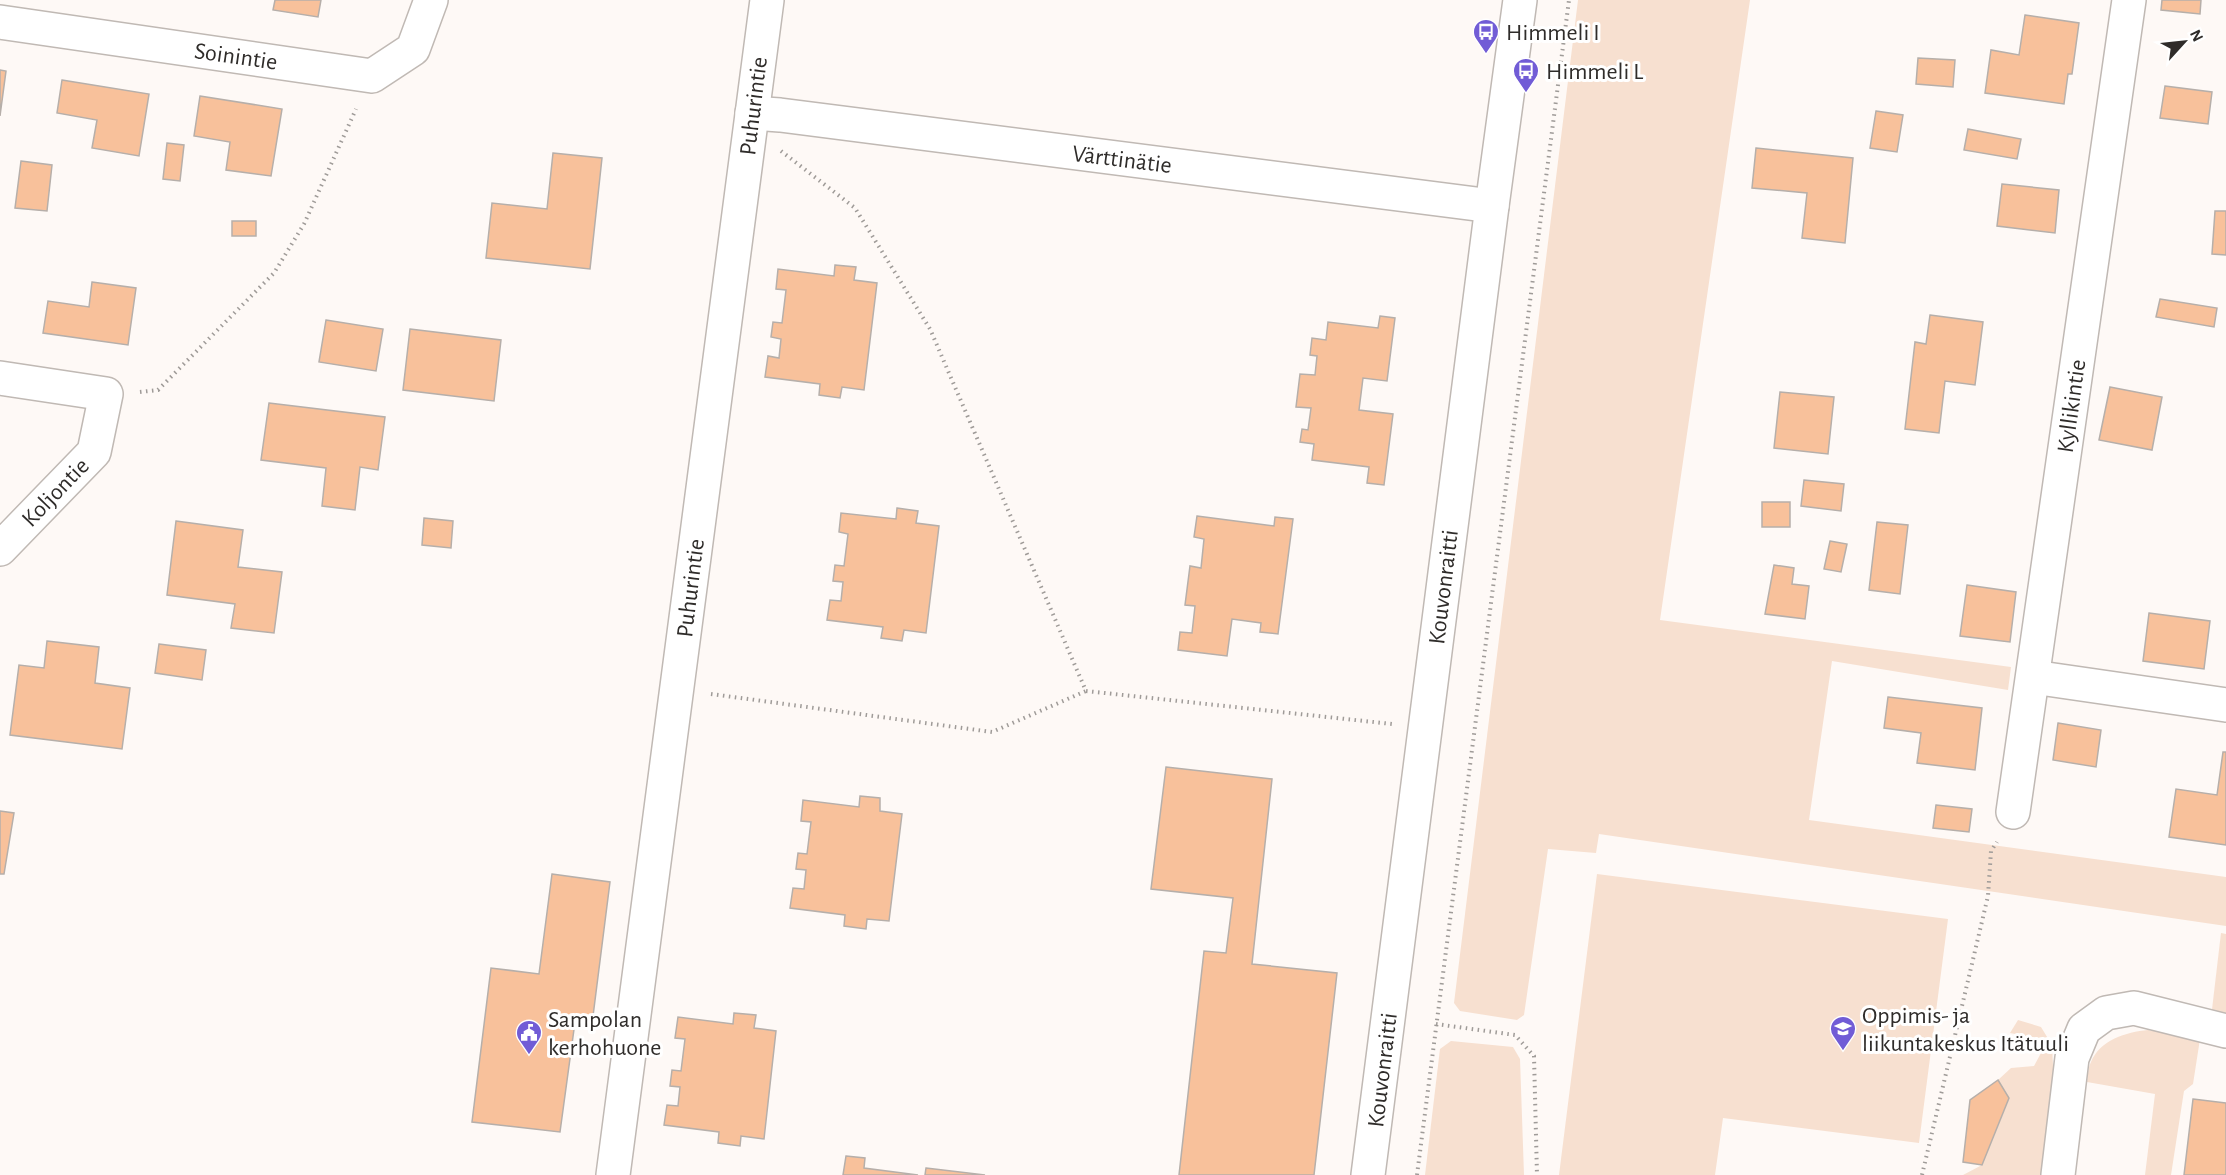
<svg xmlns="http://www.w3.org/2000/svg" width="2226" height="1175" font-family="'Alegreya Sans',sans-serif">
	<rect width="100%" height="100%" fill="#fef9f6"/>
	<g fill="#f7e0d0">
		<path d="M 1578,0 L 1750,0 L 1660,620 L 2011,667 L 2008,690 L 1832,661 L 1809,820 L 2226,877 L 2226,926 L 1599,834 L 1596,853 L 1548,849 L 1524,1015 L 1517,1020 L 1460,1011 L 1454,1003 Z"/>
		<path d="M 1597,874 L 1948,919 L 1919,1143 L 1723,1118 L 1715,1175 L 1559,1175 Z"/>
		<path d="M 2221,933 L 2226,934 L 2226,1020 L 2211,1018 Z"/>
		<path d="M 2018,1020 L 2041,1027 L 2052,1045 L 2056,1127 L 2050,1175 L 1963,1175 L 1982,1165 L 2009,1099 L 1998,1080 L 2011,1068 L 2034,1066 L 2041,1053 L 2031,1037 L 2010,1033 Z"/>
		<path d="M 2148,1030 L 2200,1039 L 2193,1084 L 2184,1091 L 2171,1175 L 2145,1175 L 2155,1094 L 2087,1082 C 2088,1076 2088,1068 2091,1062 C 2100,1040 2126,1032 2148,1030 Z"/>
		<path d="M 1451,1041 L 1513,1047 L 1520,1059 L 1524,1175 L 1425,1175 L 1440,1049 Z"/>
	</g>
	<g fill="#f8c19b" stroke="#b6afaa" stroke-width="1.5">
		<path d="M 275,0 L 321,0 L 318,17 L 273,10 Z"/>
		<path d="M 2162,0 L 2201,0 L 2200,14 L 2161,10 Z"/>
		<path d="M 2025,15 L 2079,23 L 2072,74 L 2068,74 L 2064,104 L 1985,93 L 1991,50 L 2019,55 Z"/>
		<path d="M 1918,58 L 1955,60 L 1953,87 L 1916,84 Z"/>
		<path d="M 0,70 L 6,71 L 0,116 Z"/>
		<path d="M 62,80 L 149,94 L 139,156 L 92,148 L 97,120 L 57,113 Z"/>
		<path d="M 2165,86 L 2212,92 L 2208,124 L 2160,118 Z"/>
		<path d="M 200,96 L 282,109 L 271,176 L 226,170 L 230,142 L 194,136 Z"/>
		<path d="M 1876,111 L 1903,115 L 1897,152 L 1870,148 Z"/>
		<path d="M 1968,129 L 2021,139 L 2017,159 L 1964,150 Z"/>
		<path d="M 167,143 L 184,145 L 180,181 L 163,179 Z"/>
		<path d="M 1756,148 L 1853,158 L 1845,243 L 1802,238 L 1807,193 L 1752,188 Z"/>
		<path d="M 553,153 L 602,158 L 590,269 L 486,258 L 492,203 L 547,209 Z"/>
		<path d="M 21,161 L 52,165 L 47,211 L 15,208 Z"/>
		<path d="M 2002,184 L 2059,190 L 2055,233 L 1997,226 Z"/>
		<path d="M 2215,211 L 2226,211 L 2226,255 L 2212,254 Z"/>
		<rect x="232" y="221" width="24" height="15"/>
		<path d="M 835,265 L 856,267 L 854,280 L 877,283 L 864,390 L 842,387 L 840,398 L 819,395 L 820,384 L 765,377 L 768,356 L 779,358 L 781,339 L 771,337 L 773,322 L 782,323 L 786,290 L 776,289 L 778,269 L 834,276 Z"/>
		<path d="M 92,282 L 136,288 L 128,345 L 43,333 L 48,301 L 89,307 Z"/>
		<path d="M 2160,299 L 2217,308 L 2214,327 L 2156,317 Z"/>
		<path d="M 1930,315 L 1983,322 L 1975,385 L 1945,381 L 1939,433 L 1905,429 L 1915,342 L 1926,344 Z"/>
		<path d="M 1380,316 L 1395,318 L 1387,381 L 1363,378 L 1359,410 L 1393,414 L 1384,485 L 1367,483 L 1369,467 L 1312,460 L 1314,444 L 1300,442 L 1302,429 L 1308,430 L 1311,408 L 1296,407 L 1300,374 L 1315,375 L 1317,356 L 1310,355 L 1312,338 L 1326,340 L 1328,322 L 1378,328 Z"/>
		<path d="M 326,320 L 383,329 L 376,371 L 319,362 Z"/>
		<path d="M 410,329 L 501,340 L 494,401 L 403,390 Z"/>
		<path d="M 2110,387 L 2162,397 L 2152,450 L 2099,440 Z"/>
		<path d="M 1780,392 L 1834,397 L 1828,454 L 1774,448 Z"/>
		<path d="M 269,403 L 385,417 L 378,470 L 360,467 L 355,510 L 322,506 L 326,468 L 261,460 Z"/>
		<path d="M 1804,480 L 1844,484 L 1841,511 L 1801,506 Z"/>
		<rect x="1762" y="502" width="28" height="25"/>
		<path d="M 897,508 L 918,511 L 916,523 L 939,526 L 926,633 L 904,630 L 902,641 L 881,638 L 883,627 L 827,620 L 830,600 L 841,601 L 843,582 L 833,581 L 835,565 L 844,566 L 848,534 L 839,532 L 841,513 L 896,519 Z"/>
		<path d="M 1197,516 L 1274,526 L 1275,517 L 1293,519 L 1278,634 L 1260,632 L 1261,623 L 1232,619 L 1227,656 L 1178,650 L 1180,632 L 1192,633 L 1195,606 L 1185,605 L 1190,566 L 1201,568 L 1204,539 L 1194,537 Z"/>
		<path d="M 424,518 L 453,521 L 451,548 L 422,545 Z"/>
		<path d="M 176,521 L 243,530 L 238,567 L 282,572 L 274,633 L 231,628 L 235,604 L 167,595 Z"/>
		<path d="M 1877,522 L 1908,525 L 1900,594 L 1869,590 Z"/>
		<path d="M 1830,541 L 1847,544 L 1841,572 L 1824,569 Z"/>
		<path d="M 1774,565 L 1794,568 L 1792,584 L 1809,586 L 1805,619 L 1765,614 Z"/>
		<path d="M 1967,585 L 2016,592 L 2010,642 L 1960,636 Z"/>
		<path d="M 2149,613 L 2210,621 L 2204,669 L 2143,661 Z"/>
		<path d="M 47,641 L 99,647 L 95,683 L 130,688 L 122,749 L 10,735 L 19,665 L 44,668 Z"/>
		<path d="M 159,644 L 206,650 L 202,680 L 155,673 Z"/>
		<path d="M 1888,697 L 1982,708 L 1975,770 L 1917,763 L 1921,733 L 1884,728 Z"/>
		<path d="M 2058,723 L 2101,730 L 2096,767 L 2053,760 Z"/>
		<path d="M 2223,752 L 2226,752 L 2226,845 L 2169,837 L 2176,789 L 2217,795 Z"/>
		<path d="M 1166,767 L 1272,779 L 1252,964 L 1337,973 L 1314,1175 L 1179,1175 L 1204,951 L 1226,953 L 1233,898 L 1151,889 Z"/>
		<path d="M 860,796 L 880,798 L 880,811 L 902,814 L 889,921 L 867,919 L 866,929 L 844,926 L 845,915 L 790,908 L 793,888 L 804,889 L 806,870 L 796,869 L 798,853 L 807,854 L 811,822 L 801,821 L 803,800 L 859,807 Z"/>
		<path d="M 1936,805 L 1972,809 L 1969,832 L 1933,828 Z"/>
		<path d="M 0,811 L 14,813 L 4,874 L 0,874 Z"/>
		<path d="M 552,874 L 610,882 L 592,1024 L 575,1022 L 560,1132 L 472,1122 L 491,968 L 539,974 Z"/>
		<path d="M 734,1013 L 756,1015 L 754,1028 L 776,1031 L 764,1139 L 741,1136 L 740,1146 L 718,1143 L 719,1132 L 664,1125 L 667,1105 L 678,1106 L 680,1087 L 670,1086 L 672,1070 L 681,1071 L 685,1039 L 675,1038 L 678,1017 L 733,1024 Z"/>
		<path d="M 1998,1080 L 2009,1098 L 1982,1165 L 1963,1162 L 1970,1100 Z"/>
		<path d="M 2193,1099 L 2226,1103 L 2226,1175 L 2184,1175 Z"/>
		<path d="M 846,1156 L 865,1158 L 864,1168 L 918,1175 L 843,1175 Z"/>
		<path d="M 926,1168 L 985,1175 L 925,1175 Z"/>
	</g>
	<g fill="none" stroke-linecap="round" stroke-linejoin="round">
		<defs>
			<g id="minor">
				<path d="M 0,22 L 372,76 L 413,49 L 431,0"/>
				<path d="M 752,113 L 780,115 L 1492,206"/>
				<path d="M 0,378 L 106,394 L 94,452 L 0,549"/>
				<path d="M 2033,677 L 2226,705"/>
				<path d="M 2013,812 L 2129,0"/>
				<path d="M 613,1175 L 767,0"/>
				<path d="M 1368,1175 L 1492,206 L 1520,0"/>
				<path d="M 2058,1175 L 2072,1058 L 2084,1029 L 2106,1013 L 2134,1008 L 2226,1031"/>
			</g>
		</defs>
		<use href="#minor" stroke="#c0b9b4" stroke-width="36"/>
		<g stroke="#9f9b98" stroke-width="4" stroke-dasharray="1.5 4.5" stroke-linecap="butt">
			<path d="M 781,151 L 855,208 L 930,329 L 1086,691 L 1392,724"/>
			<path d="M 140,392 L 158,390 L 274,273 L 304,224 L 356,109"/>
			<path d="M 711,694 L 992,732 L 1086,691"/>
			<path d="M 1436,1024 L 1515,1035 L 1534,1056 L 1537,1175"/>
			<path d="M 1417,1175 L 1569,0"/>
			<path d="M 1922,1175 L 1988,896 L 1991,851 L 1997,842"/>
		</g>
		<use href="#minor" stroke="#fff" stroke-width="33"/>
	</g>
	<defs>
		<symbol id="bus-pin" viewBox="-11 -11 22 30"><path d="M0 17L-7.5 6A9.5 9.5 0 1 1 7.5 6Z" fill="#715cd6" stroke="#fff"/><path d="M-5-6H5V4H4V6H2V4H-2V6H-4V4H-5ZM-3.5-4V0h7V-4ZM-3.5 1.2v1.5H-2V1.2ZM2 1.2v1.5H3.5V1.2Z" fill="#fff"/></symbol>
		<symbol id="school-pin" viewBox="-11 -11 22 30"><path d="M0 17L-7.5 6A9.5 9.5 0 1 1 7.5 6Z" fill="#715cd6" stroke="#fff"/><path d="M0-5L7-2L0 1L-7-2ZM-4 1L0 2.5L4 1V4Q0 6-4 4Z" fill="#fff"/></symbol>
		<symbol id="civic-pin" viewBox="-11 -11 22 30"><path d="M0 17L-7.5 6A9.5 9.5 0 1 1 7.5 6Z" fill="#715cd6" stroke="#fff"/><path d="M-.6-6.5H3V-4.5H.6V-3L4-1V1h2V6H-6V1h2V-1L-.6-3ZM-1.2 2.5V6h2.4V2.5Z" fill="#fff"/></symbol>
	</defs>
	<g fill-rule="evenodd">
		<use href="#bus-pin" x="1471" y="17" width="30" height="40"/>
		<use href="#bus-pin" x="1511" y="56" width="30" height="40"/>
		<use href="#school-pin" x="1828" y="1014" width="30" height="40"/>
		<use href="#civic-pin" x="514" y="1018" width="30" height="40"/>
	</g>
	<g text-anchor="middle" stroke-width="6" stroke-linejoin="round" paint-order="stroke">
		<g font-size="24" fill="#2f2c2a" stroke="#fff" text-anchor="start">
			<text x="1506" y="40">Himmeli I</text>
			<text x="1546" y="79">Himmeli L</text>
			<text x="1862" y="1023">Oppimis- ja<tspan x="1862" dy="28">liikuntakeskus Itätuuli</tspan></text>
			<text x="548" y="1027">Sampolan<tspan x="548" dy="28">kerhohuone</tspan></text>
		</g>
		<g font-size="24" fill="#2f2c2a" stroke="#fff">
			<text transform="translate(236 56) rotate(8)" y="8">Soinintie</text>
			<text transform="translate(753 106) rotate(-83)" y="8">Puhurintie</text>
			<text transform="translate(1122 159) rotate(7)" y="8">Värttinätie</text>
			<text transform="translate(2071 406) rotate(-82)" y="8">Kyllikintie</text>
			<text transform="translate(55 492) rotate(-46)" y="8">Koljontie</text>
			<text transform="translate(1443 587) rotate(-83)" y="8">Kouvonraitti</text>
			<text transform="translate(690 588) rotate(-83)" y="8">Puhurintie</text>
			<text transform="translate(1382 1070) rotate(-83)" y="8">Kouvonraitti</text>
		</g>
	</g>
	<g transform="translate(2184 42) rotate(63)" stroke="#ffffff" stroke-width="4.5" paint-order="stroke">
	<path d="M0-4.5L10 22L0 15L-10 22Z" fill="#2f2c2a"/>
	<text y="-9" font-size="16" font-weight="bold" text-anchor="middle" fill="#2f2c2a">N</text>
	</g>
</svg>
